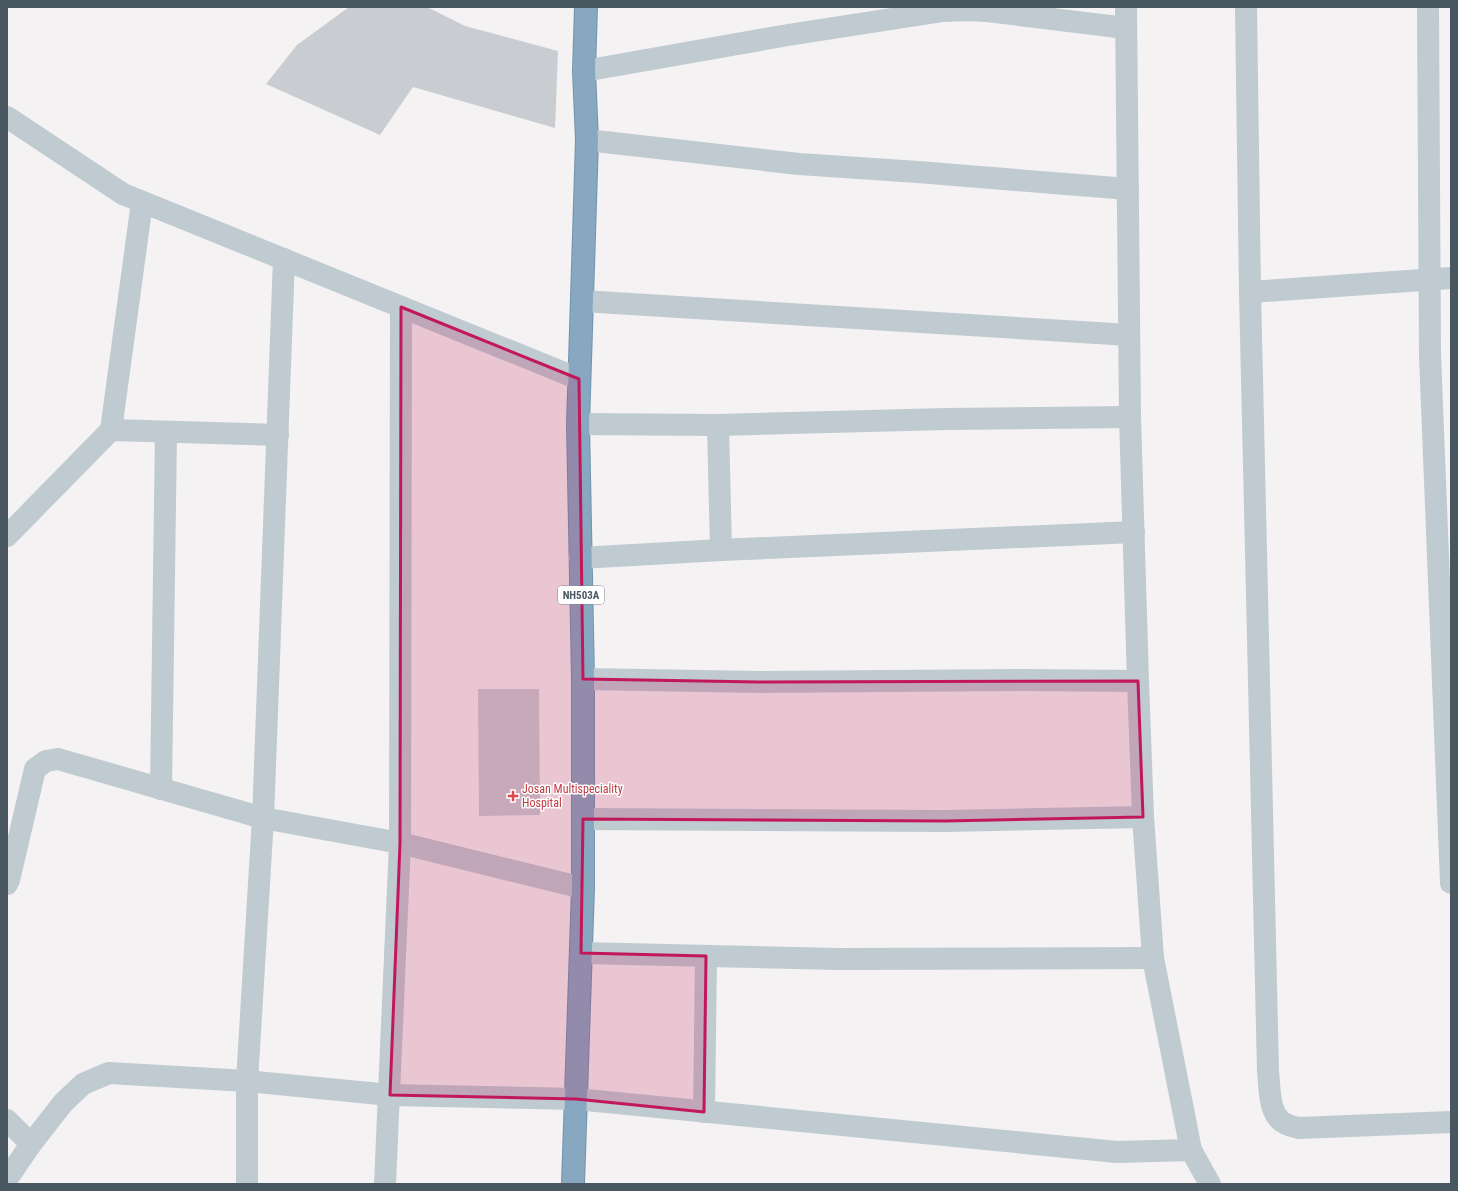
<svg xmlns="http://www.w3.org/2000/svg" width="1458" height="1191" font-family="'Roboto Condensed',sans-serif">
	<rect width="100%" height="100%" fill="#f4f2f2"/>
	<g fill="#c9cdd1">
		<path d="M 349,7 L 427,7 L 465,26 L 558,51 L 555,128 L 413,87 L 380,135 L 266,84 L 297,45 Z"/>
		<path d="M 478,689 L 539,689 L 540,815 L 479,816 Z"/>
	</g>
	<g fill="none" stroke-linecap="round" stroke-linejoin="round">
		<defs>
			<path id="highway" d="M 573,1184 L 583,888 L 583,679 L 578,424 L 587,140 L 584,71 L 586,7"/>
		</defs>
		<use href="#highway" stroke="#7393ad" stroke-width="24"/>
		<g stroke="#bfcad1" stroke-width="22">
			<path d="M 1126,7 L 1130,417 L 1138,681 L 1143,817 L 1153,958 L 1191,1150 L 1210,1184"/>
			<path d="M 1246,7 L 1250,292 L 1268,1071 C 1270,1088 1268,1116 1286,1124 C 1290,1126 1295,1127 1299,1128 L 1451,1122"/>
			<path d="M 1428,7 L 1430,355 L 1451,883"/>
			<path d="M 584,71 L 788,35 L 943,11 L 968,10 L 987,11 L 1126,28"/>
			<path d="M 7,117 L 123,194 L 579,379"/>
			<path d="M 587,140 L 799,164 L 918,172 L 1128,189"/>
			<path d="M 1250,292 L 1451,278"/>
			<path d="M 582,301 L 1129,335"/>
			<path d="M 578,424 L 718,425 L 946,419 L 1130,417"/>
			<path d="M 718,425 L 721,550 L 1134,532"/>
			<path d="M 111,430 L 278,435"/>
			<path d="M 7,536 L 111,430 L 142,202"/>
			<path d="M 580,558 L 721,550"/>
			<path d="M 583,679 L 759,682 L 1023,680 L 1138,681"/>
			<path d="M 161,789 L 166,432"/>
			<path d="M 583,819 L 945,821 L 1143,817"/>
			<path d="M 7,884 L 9,880 L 35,769 L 46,761 L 58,759 L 263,818 L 400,843 L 583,888"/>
			<path d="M 581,953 L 839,959 L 1153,958"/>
			<path d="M 704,1112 L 706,956"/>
			<path d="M 7,1120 L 31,1144 L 7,1179"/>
			<path d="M 31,1144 L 63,1103 L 83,1084 L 109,1073 L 247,1081 L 390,1095 L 576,1099 L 1117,1152 L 1191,1150"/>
			<path d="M 247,1184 L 247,1081 L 263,818 L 284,259"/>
			<path d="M 385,1184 L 400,843 L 401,307"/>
		</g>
		<use href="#highway" stroke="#88a8c1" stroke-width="22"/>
	</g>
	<path fill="#c2185b" fill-opacity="0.2" stroke="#c2185b" stroke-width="3" stroke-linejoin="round" d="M 401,307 L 579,379 L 583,679 L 759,682 L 1138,681 L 1143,817 L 945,821 L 583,819 L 581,953 L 706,956 L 704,1112 L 576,1099 L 390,1095 L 400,843 Z"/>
	<path fill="#e0444e" stroke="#fff" stroke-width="1.5" d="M511 790h4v4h4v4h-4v4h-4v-4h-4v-4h4z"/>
	<g text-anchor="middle" stroke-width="3" stroke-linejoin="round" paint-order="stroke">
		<rect fill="#fff" stroke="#808990" stroke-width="1" x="558" y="586" width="46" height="18" rx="3"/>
		<g font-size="11" font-weight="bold" fill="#495760">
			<text x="581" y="599">NH503A</text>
		</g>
		<g font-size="12" fill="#be3a42" stroke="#fff" text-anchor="start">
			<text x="522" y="793">Josan Multispeciality<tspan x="522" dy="14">Hospital</tspan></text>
		</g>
	</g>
	<rect width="1458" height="1191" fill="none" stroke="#495760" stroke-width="16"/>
</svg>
